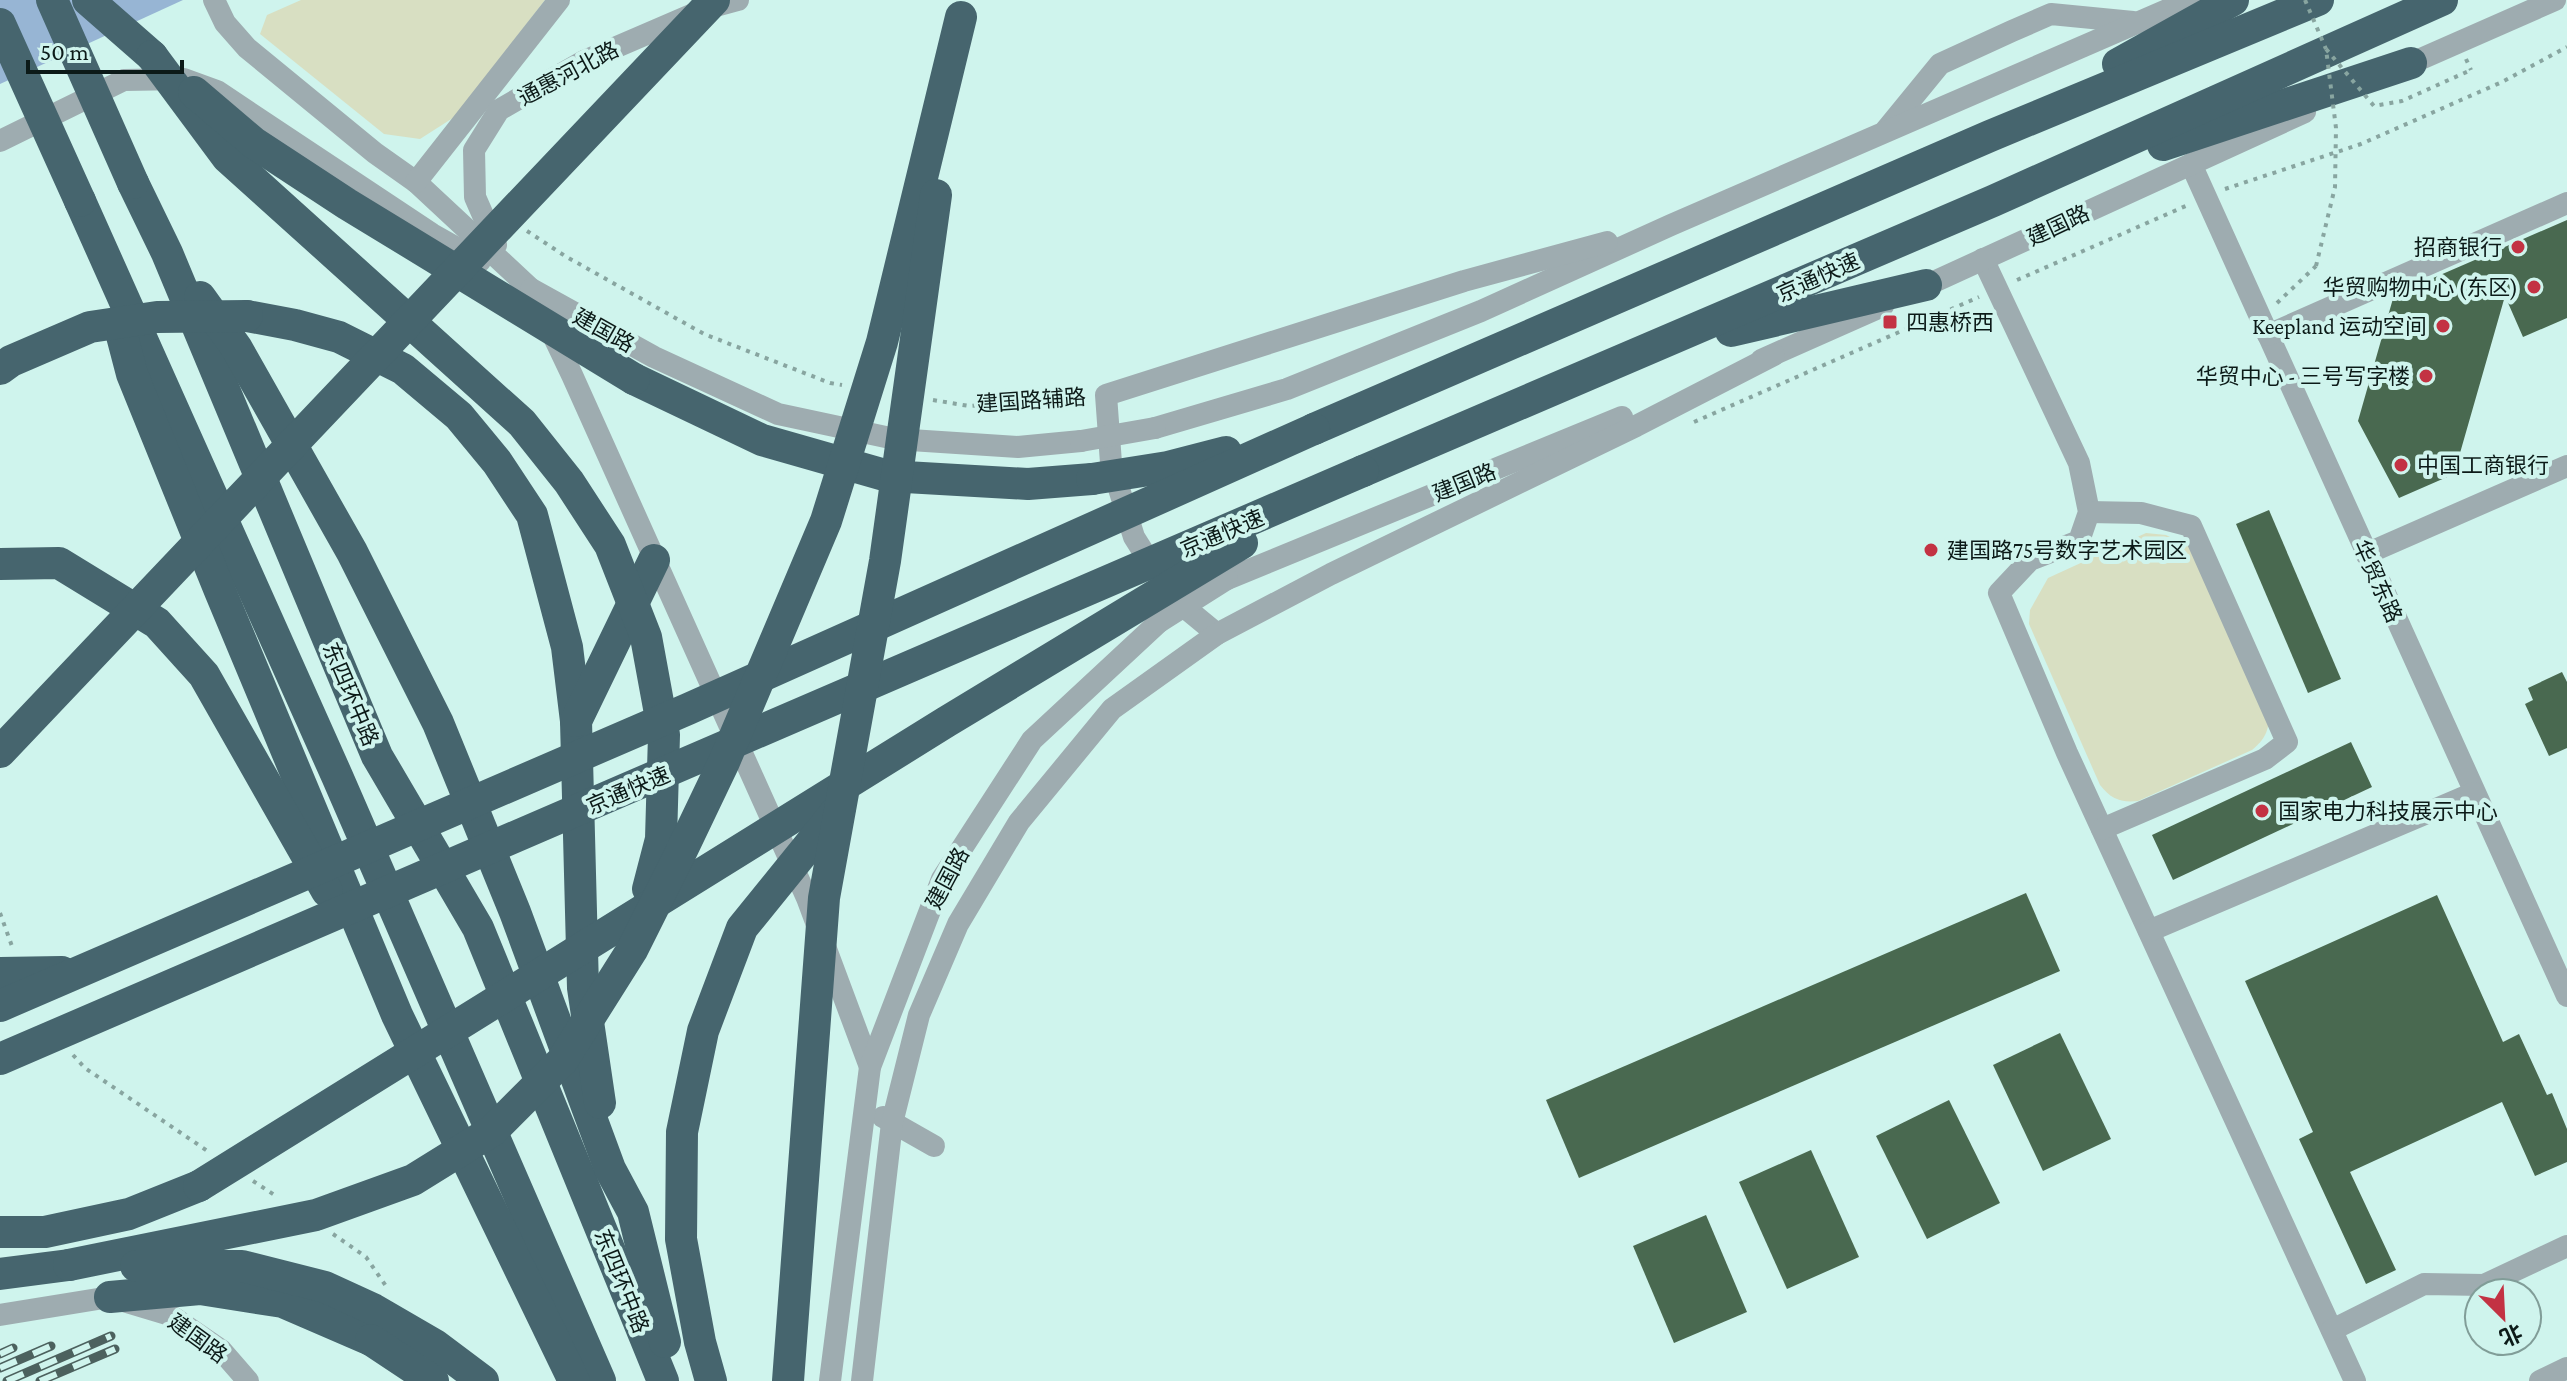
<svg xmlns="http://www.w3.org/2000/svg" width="2567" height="1381" font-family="'Crimson Pro','Noto Sans SC',serif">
	<rect width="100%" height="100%" fill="#cff4ed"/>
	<g fill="#d8dfc2">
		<path d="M 301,0 L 545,0 L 456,116 L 420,139 L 384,134 L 260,34 L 267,15 Z"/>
		<path d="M 2146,533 L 2166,535 L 2196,550 L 2269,714 C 2269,731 2265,739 2252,750 L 2138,801 C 2121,803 2111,799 2100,785 L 2029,624 L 2030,610 L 2048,578 Z"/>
	</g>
	<path fill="#97b5d4" d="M 0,0 L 183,0 L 0,84 Z"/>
	<g fill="#496950">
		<path d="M 2567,220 L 2567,318 L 2523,337 L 2505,296 L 2454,474 L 2399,498 L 2358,421 L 2394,295 Z"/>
		<path d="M 2269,510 L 2341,679 L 2308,693 L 2236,524 Z"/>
		<path d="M 2562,672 L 2567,682 L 2567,748 L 2549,756 L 2525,704 L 2533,700 L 2528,688 Z"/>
		<path d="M 2351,742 L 2372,787 L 2173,880 L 2152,835 Z"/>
		<path d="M 2026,893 L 2060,971 L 1579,1178 L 1546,1100 Z"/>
		<path d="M 2437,895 L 2503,1042 L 2519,1034 L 2547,1095 L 2552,1093 L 2567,1129 L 2567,1162 L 2535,1176 L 2502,1102 L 2350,1172 L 2396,1270 L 2366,1284 L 2299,1139 L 2313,1132 L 2245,981 Z"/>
		<path d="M 2060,1033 L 2111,1139 L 2043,1171 L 1993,1065 Z"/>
		<path d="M 1949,1100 L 2000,1203 L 1927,1239 L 1876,1136 Z"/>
		<path d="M 1811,1150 L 1859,1257 L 1787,1289 L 1739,1182 Z"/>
		<path d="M 1706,1215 L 1747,1312 L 1674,1343 L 1633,1246 Z"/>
	</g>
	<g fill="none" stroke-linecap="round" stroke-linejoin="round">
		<g stroke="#88a5a0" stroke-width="4" stroke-dasharray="4 6" stroke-linecap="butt">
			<path d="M 2466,59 L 2471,70"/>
			<path d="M 2225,189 L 2361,144 L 2502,82 L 2567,47"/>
			<path d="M 527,231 L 565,256 L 704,334 L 830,383 L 842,385"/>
			<path d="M 2017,280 L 2188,205"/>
			<path d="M 2277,303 L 2316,266"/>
			<path d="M 933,400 L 969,406 L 1088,397"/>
			<path d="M 1694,422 L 1979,297"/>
			<path d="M 0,913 L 13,949"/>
			<path d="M 73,1055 L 85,1068 L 209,1152"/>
			<path d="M 253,1181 L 276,1196"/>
			<path d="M 333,1234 L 366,1257 L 386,1286"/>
		</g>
		<g stroke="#9eacb0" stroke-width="22">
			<path d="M 214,0 L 225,23 L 247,48 L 375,153 L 416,182 L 531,289 L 572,375 L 807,898 L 870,1067"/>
			<path d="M 2398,69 L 2555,0"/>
			<path d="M 1886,130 L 1940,64 L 2012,31 L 2051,14 L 2133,22"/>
			<path d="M 0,141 L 124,80 L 184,79 L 217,91 L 432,234 L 480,261"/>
			<path d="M 2191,164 L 2567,996"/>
			<path d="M 416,182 L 559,0"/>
			<path d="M 496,245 L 475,197 L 474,150 L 499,110 L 584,61 L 705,9 L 738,0"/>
			<path d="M 1983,259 L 2079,463 L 2089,512 L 2079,541 L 2030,560 L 1999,593 L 2067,753 L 2355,1381"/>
			<path d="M 531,289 L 654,357 L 778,414 L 895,439 L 1018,447 L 1081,441"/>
			<path d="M 1914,291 L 2305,112"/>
			<path d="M 2268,335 L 2567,203"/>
			<path d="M 1761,360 L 1883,306"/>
			<path d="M 1155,428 L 1287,389 L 1481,311 L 1671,225 L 2190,0"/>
			<path d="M 2089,512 L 2141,513 L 2191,526 L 2287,742 L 2265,759 L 2102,829"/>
			<path d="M 2366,554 L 2567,466"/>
			<path d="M 1227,579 L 1622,417"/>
			<path d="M 1217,634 L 1171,596 L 1134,537 L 1111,463 L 1106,395 L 1464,281 L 1607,242"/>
			<path d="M 2149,931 L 2474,793"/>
			<path d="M 883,1117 L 934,1146"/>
			<path d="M 0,1315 L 110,1297 L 170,1315 L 221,1350 L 248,1381"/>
			<path d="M 2332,1330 L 2424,1284 L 2484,1285 L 2567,1246"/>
			<path d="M 830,1381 L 870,1067 L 942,879 L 1032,740 L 1159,622"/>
			<path d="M 862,1381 L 892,1123 L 919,1015 L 958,924 L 1019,822 L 1112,709 L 1217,634 L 1331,574 L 1636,426 L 1774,355"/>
			<path d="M 2540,1381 L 2567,1368"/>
		</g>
		<g stroke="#46656e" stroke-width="32">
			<path d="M 88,0 L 152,56"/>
			<path d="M 2118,64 L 2233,0"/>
			<path d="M 2163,145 L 2411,63"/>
			<path d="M 133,183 L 167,253 L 377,756 L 478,928 L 663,1381"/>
			<path d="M 80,201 L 337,776 L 600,1381"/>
			<path d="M 200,297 L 236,347 L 352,552 L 438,723 L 515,912 L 610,1169 L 633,1212 L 665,1342"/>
			<path d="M 247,316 L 295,325 L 339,337 L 403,369 L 459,416 L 497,462 L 532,515 L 567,647 L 576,721 L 583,988 L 600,1103"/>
			<path d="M 1731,331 L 1926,285"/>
			<path d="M 121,332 L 132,374 L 220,591 L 397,1015 L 574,1381"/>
			<path d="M 634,379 L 762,440 L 888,476 L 1028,484 L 1092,479"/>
			<path d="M 1314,429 L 1990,136 L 2318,0"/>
			<path d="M 1363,471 L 1993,201 L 2442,0"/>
			<path d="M 0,564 L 59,563 L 157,623 L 204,675 L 327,891"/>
			<path d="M 576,721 L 654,560"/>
			<path d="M 0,1232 L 45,1232 L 129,1214 L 199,1186"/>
			<path d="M 0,1274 L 69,1265"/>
			<path d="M 110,1297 L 200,1289 L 283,1302 L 371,1340"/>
		</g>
		<defs>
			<g id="rail">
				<path d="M 0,1354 L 13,1348"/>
				<path d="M 0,1368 L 51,1346"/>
				<path d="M 7,1381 L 111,1336"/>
				<path d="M 40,1381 L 115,1349"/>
			</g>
		</defs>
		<use href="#rail" stroke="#4c615e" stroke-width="9"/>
		<use href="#rail" stroke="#cff4ed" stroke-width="6" stroke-dasharray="18" stroke-linecap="butt"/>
		<g stroke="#88a5a0" stroke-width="4" stroke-dasharray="4 6" stroke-linecap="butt">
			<path d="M 2305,0 L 2326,49"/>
			<path d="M 2316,266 L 2335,187 L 2336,128 L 2326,49 L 2374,106 L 2402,101 L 2471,70"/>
		</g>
		<g stroke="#9eacb0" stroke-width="22">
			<path d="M 1081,441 L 1155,428"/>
			<path d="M 1159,622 L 1227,579"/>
		</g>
		<g stroke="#46656e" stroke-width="32">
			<path d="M 52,0 L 133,183"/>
			<path d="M 0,24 L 80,201"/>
			<path d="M 152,56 L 227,157 L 522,423 L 569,482 L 610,545 L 646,637 L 664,735 L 661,839 L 648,889"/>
			<path d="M 194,92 L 254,143 L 347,204 L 634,379"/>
			<path d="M 0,369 L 11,361 L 90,327 L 157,317 L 247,316"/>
			<path d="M 1092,479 L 1168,467 L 1226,452"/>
			<path d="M 0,752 L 714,0"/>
			<path d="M 0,973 L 62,972"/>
			<path d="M 0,1006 L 688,709 L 1314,429"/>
			<path d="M 0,1059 L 1363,471"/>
			<path d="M 199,1186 L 946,722 L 1242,543"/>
			<path d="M 69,1265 L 316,1215 L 413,1180 L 492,1131 L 562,1061 L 632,950 L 681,852 L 724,762 L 826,521 L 882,342 L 961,17"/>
			<path d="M 136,1266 L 242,1266 L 325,1287 L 373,1309 L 435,1345 L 483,1381"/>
			<path d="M 371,1340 L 433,1381"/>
			<path d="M 711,1381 L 700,1342 L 681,1239 L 682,1132 L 703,1031 L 742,928 L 840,807"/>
			<path d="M 788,1381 L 824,898 L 885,561 L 936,195"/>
		</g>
	</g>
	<g fill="#c33243" stroke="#cff4ed" stroke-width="3">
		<circle cx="2518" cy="247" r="8"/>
		<circle cx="2534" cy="287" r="8"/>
		<rect x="1882" y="314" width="16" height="16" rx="4"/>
		<circle cx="2443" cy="326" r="8"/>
		<circle cx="2426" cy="376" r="8"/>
		<circle cx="2401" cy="465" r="8"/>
		<circle cx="1931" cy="550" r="8"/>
		<circle cx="2262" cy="811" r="8"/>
	</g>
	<g text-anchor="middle" stroke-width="8" stroke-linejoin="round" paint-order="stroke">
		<g font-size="22" fill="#0c1a18" stroke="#cff4ed">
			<text transform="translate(568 73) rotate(-28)" y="8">通惠河北路</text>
			<text transform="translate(2058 225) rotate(-25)" y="8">建国路</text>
			<text transform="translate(1818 277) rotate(-24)" y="8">京通快速</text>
			<text transform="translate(604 330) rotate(29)" y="8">建国路</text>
			<text transform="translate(1031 400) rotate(-4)" y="8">建国路辅路</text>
			<text transform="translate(1464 482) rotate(-22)" y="8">建国路</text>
			<text transform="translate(1222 533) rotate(-23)" y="8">京通快速</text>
			<text transform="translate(2378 581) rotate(66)" y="8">华贸东路</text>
			<text transform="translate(351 694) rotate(67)" y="8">东四环中路</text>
			<text transform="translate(628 790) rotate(-23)" y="8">京通快速</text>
			<text transform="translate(947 878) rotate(-62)" y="8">建国路</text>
			<text transform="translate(622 1281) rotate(68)" y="8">东四环中路</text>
			<text transform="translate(198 1338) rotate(36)" y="8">建国路</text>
		</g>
		<g font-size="22" fill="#0c1a18" stroke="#cff4ed" text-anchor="end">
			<text x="2502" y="255">招商银行</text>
			<text x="2518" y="295">华贸购物中心 (东区)</text>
			<text x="1906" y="330" text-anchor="start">四惠桥西</text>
			<text x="2427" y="334">Keepland 运动空间</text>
			<text x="2410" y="384">华贸中心 - 三号写字楼</text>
			<text x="2417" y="473" text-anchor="start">中国工商银行</text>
			<text x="1947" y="558" text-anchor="start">建国路75号数字艺术园区</text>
			<text x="2278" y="819" text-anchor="start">国家电力科技展示中心</text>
		</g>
	</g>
	<g transform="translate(2503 1317) rotate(156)"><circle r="38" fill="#cff4ed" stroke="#819d98" stroke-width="2"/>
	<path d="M0-6L14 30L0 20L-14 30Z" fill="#c33243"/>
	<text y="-12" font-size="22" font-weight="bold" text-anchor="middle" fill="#0c1a18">北</text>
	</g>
	<path d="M28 60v12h154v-12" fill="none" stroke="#0c1a18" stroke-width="4"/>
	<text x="40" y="60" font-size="24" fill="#0c1a18" stroke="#cff4ed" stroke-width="6" paint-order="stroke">50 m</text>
</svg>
